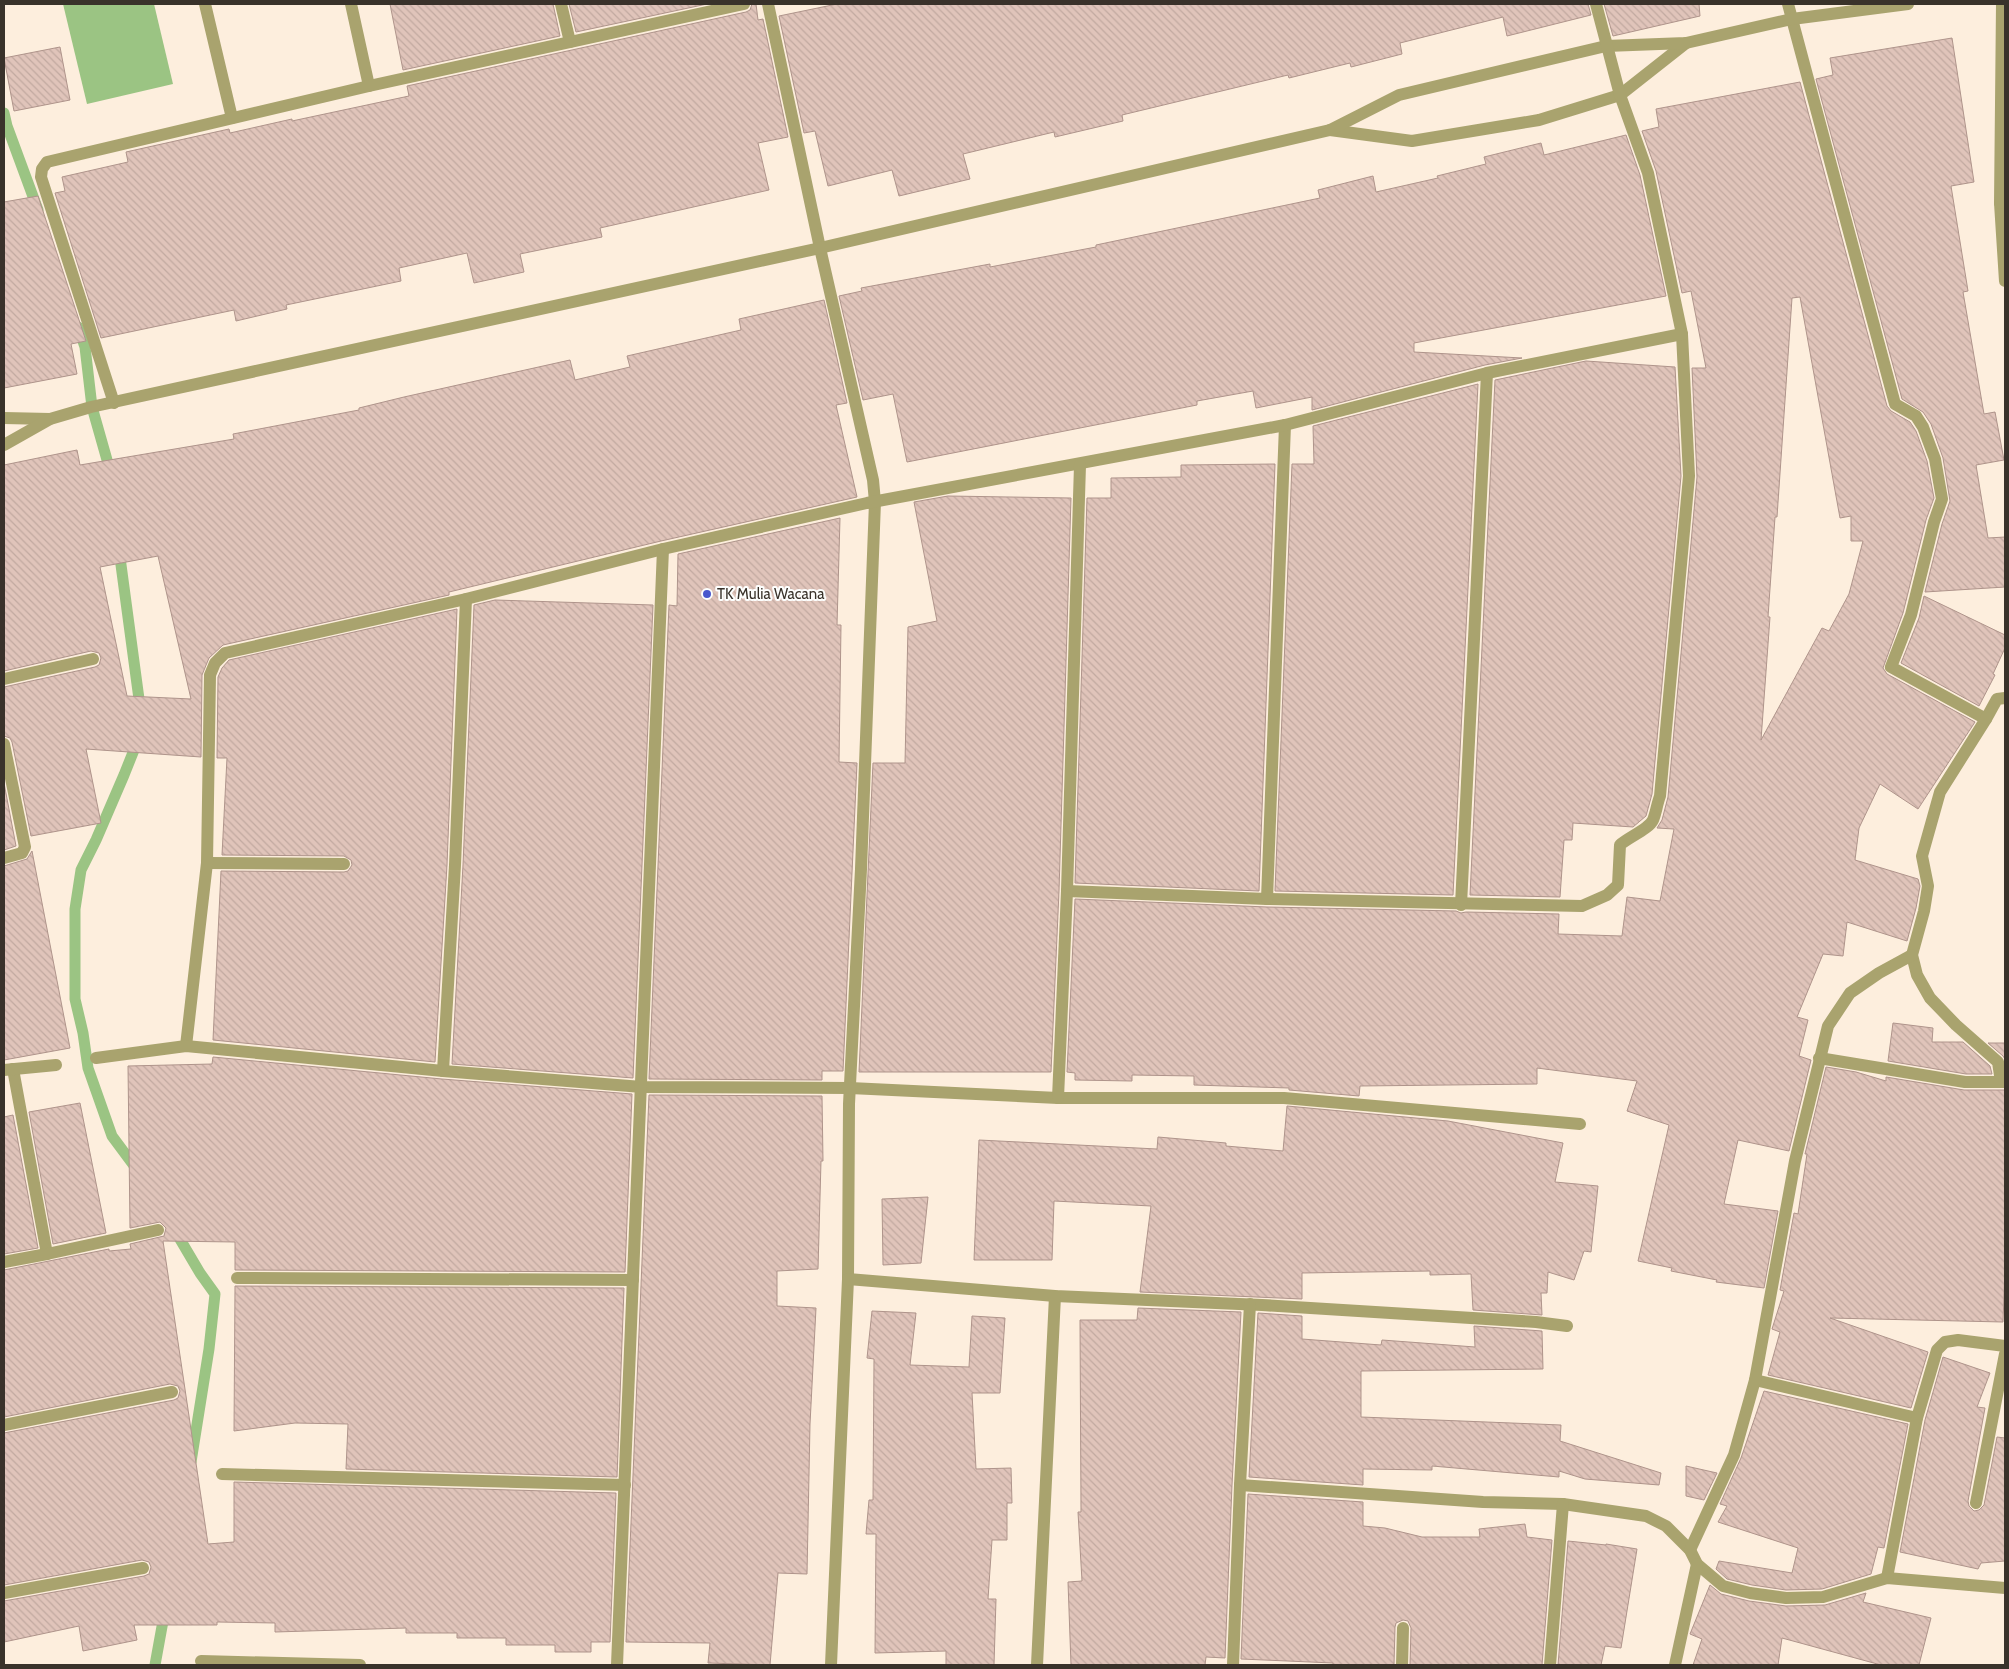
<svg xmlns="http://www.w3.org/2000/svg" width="2009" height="1669" font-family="Cabin,sans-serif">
	<defs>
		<pattern id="building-back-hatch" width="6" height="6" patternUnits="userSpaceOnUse" patternTransform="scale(1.25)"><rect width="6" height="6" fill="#e0c4ba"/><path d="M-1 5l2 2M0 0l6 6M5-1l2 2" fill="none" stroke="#c1a9a0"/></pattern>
	</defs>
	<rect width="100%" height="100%" fill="#fdeedd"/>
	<path fill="#9bc483" d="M 63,4 L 154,4 L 173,84 L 87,104 Z"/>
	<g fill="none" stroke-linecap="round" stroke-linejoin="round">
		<g stroke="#9bc483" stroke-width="11">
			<path d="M 4,113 L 7,126 L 38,210"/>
			<path d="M 78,327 L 85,347 L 92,407 L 111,474"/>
			<path d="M 119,550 L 139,699 L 138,712"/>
			<path d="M 136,738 L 134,750 L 124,775 L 96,840 L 81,870 L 75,909 L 75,999 L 83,1033 L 88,1068 L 112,1136 L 138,1171"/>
			<path d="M 174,1229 L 200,1273 L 215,1294 L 209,1349 L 191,1462"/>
			<path d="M 155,1665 L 165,1610"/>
		</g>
	</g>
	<g fill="url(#building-back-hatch)" stroke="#af948b" fill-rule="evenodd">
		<path d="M 390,4 L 553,4 L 560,36 L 403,70 Z"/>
		<path d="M 569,4 L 707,4 L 576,32 Z"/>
		<path d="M 752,4 L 756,4 L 758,20 L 763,19 L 788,137 L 758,143 L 769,190 L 600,228 L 602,237 L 520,254 L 524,272 L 474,283 L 467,253 L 399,268 L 401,281 L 286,305 L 287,309 L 236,321 L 234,310 L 101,338 L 55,193 L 65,191 L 62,177 L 128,162 L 126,152 L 229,129 L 230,133 L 292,119 L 292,121 L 409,96 L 407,86 L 746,12 L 750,10 Z"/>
		<path d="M 837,4 L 1588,4 L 1591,15 L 1507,36 L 1503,17 L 1400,43 L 1402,54 L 1351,67 L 1350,63 L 1289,78 L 1288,75 L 1122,115 L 1123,121 L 1055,137 L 1054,132 L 963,154 L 970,179 L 899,196 L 892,170 L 828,186 L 815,131 L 804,133 L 779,16 Z"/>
		<path d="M 1604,4 L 1699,4 L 1700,16 L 1613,36 Z"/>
		<path d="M 1952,38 L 1974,182 L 1951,186 L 1968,291 L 1963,292 L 1984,414 L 1995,412 L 2004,460 L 1976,465 L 1988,538 L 2005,537 L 2005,587 L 1925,592 L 1942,524 L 1950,501 L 1943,458 L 1931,424 L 1923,412 L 1902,399 L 1816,79 L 1833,75 L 1830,58 Z"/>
		<path d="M 60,47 L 70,100 L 14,111 L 4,58 Z"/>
		<path d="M 1800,82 L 1887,406 L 1891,411 L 1910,422 L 1916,431 L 1927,461 L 1934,498 L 1926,520 L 1903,613 L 1883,668 L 1887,674 L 1975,722 L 1918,809 L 1880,784 L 1859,828 L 1855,860 L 1918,879 L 1920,886 L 1916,908 L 1907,941 L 1847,922 L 1843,956 L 1823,954 L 1797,1017 L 1808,1020 L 1799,1056 L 1811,1060 L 1789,1151 L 1738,1140 L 1724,1204 L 1778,1211 L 1764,1288 L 1716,1282 L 1717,1280 L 1671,1271 L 1672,1268 L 1638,1261 L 1669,1125 L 1627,1111 L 1637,1081 L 1537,1068 L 1537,1084 L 1360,1086 L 1359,1096 L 1289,1090 L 1289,1088 L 1194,1085 L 1194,1076 L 1132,1075 L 1132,1081 L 1075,1080 L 1075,1073 L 1067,1072 L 1075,899 L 1267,907 L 1456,911 L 1461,913 L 1466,912 L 1559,914 L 1558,934 L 1622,936 L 1627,897 L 1660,901 L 1674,829 L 1657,828 L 1662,820 L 1668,797 L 1697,477 L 1692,368 L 1706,368 L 1691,291 L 1682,293 L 1656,171 L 1642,131 L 1659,127 L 1656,109 ZM 1800,297 L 1840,518 L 1851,516 L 1851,541 L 1863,541 L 1849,594 L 1829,631 L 1822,628 L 1761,740 L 1770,617 L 1768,617 L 1775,517 L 1777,517 L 1792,298 Z"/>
		<path d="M 1626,135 L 1640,175 L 1666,296 L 1414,343 L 1414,352 L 1522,358 L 1485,365 L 1312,410 L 1312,397 L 1256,408 L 1253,391 L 1197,401 L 1197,405 L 907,462 L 893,394 L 863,400 L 839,296 L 862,291 L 861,288 L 990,264 L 990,267 L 1096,247 L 1096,245 L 1320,198 L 1318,190 L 1373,176 L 1376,192 L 1438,178 L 1437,176 L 1486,164 L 1484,157 L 1541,143 L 1544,155 Z"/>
		<path d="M 38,196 L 86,341 L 71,344 L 77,374 L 4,388 L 4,202 Z"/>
		<path d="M 824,300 L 847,403 L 836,405 L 857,497 L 661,541 L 449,592 L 449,595 L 223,645 L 209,658 L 202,675 L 201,757 L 86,749 L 101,823 L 31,836 L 12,742 L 10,738 L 4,736 L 4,687 L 95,667 L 99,665 L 101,658 L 99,653 L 91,651 L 4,671 L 4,465 L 77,450 L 80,465 L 234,439 L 233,434 L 359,410 L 359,408 L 404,397 L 570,360 L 575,380 L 630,367 L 627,356 L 741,330 L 739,319 ZM 158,556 L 191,699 L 127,696 L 100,567 Z"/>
		<path d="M 1586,361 L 1675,367 L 1681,476 L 1652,794 L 1646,816 L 1633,827 L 1573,823 L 1572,840 L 1564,840 L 1560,897 L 1470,895 L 1495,380 Z"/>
		<path d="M 1478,384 L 1453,895 L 1275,891 L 1292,464 L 1314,464 L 1313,426 Z"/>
		<path d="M 1275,464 L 1259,891 L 1075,883 L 1087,498 L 1111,498 L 1111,478 L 1181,477 L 1181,465 Z"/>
		<path d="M 948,496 L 1071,498 L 1059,891 L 1051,1072 L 859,1072 L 873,763 L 905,763 L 908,627 L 937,621 L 914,502 Z"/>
		<path d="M 840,518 L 837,625 L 841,625 L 839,762 L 857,763 L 843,1071 L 822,1071 L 822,1080 L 649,1079 L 669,605 L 677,606 L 678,554 Z"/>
		<path d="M 1924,596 L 2005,635 L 2005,648 L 1993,674 L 1995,675 L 1979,706 L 1901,663 L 1919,618 Z"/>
		<path d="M 495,600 L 653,605 L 633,1078 L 452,1064 L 463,865 L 474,605 Z"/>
		<path d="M 457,609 L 447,865 L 435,1062 L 213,1040 L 221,871 L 344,872 L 348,871 L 352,865 L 351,860 L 344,856 L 222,855 L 227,758 L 217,758 L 218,677 L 222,668 L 229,660 Z"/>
		<path d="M 4,783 L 16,846 L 4,850 Z"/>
		<path d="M 32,851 L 70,1048 L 4,1060 L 4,866 L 27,859 Z"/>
		<path d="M 1893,1023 L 1933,1028 L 1932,1042 L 1963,1042 L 1990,1066 L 1992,1074 L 1966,1074 L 1888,1061 Z"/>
		<path d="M 1988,1043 L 2005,1043 L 2005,1059 L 2003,1056 Z"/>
		<path d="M 213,1057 L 442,1079 L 632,1094 L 625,1272 L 235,1270 L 235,1242 L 163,1241 L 208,1544 L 234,1542 L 234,1482 L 616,1493 L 610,1642 L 591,1642 L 591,1652 L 555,1652 L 555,1645 L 506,1645 L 506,1638 L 457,1638 L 457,1633 L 406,1633 L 406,1628 L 275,1632 L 275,1623 L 217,1622 L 217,1625 L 134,1625 L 137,1640 L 83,1651 L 79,1626 L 4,1642 L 4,1601 L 144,1576 L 149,1574 L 151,1567 L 149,1562 L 142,1560 L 4,1585 L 4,1433 L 174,1400 L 178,1398 L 180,1391 L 178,1386 L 170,1384 L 4,1417 L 4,1270 L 109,1249 L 109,1251 L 131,1249 L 130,1244 L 164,1236 L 166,1228 L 160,1222 L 130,1228 L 128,1066 L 212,1064 Z"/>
		<path d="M 1826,1067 L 1856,1072 L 1886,1081 L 1886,1077 L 1964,1090 L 2005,1090 L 2005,1269 L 2003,1322 L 1830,1318 L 1928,1352 L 1911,1408 L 1768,1375 L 1780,1332 L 1772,1329 L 1784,1291 L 1780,1290 L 1794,1213 L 1798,1214 L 1807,1154 L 1805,1154 Z"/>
		<path d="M 649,1095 L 822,1096 L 823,1161 L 821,1161 L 818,1269 L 777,1271 L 777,1306 L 816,1308 L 810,1424 L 807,1574 L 778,1573 L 770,1665 L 708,1663 L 710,1643 L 626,1642 Z"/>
		<path d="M 80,1103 L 106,1233 L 53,1244 L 29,1112 Z"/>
		<path d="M 1287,1106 L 1448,1121 L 1563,1143 L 1555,1182 L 1598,1186 L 1591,1252 L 1584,1251 L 1574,1280 L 1548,1272 L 1547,1293 L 1541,1293 L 1542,1315 L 1473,1310 L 1471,1274 L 1430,1275 L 1430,1271 L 1302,1273 L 1302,1299 L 1140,1292 L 1151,1206 L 1054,1201 L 1052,1260 L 974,1260 L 979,1140 L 1157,1149 L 1158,1137 L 1226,1143 L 1226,1146 L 1283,1151 Z"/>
		<path d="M 13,1115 L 38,1248 L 4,1254 L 4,1117 Z"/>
		<path d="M 928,1197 L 921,1263 L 883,1265 L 882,1199 Z"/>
		<path d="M 235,1286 L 624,1288 L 617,1477 L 346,1469 L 348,1424 L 295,1423 L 234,1431 Z"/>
		<path d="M 1138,1308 L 1241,1312 L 1232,1485 L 1225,1658 L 1206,1657 L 1205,1665 L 1071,1665 L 1068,1582 L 1082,1581 L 1078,1512 L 1081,1512 L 1080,1320 L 1137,1320 Z"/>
		<path d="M 872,1311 L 916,1313 L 910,1365 L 969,1367 L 972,1316 L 1005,1318 L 1000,1393 L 972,1393 L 976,1469 L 1011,1468 L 1012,1503 L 1007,1503 L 1007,1540 L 992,1540 L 988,1599 L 996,1599 L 994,1665 L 946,1665 L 946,1651 L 875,1653 L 876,1534 L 866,1534 L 869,1500 L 873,1500 L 874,1359 L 867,1358 Z"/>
		<path d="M 1258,1313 L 1302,1316 L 1302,1339 L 1381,1345 L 1382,1340 L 1475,1347 L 1474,1326 L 1542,1331 L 1543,1369 L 1361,1371 L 1361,1417 L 1561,1425 L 1560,1441 L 1661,1473 L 1659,1485 L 1585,1479 L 1559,1471 L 1559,1477 L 1432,1466 L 1432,1470 L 1363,1469 L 1363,1485 L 1249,1477 Z"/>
		<path d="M 1943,1357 L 1990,1373 L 1977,1407 L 1985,1408 L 1968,1501 L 1969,1506 L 1974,1511 L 1979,1510 L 1984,1505 L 1997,1437 L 2005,1438 L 2005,1561 L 1981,1563 L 1978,1569 L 1900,1552 L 1925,1420 Z"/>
		<path d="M 1764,1391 L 1908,1424 L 1884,1548 L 1878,1547 L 1871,1574 L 1822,1589 L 1786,1590 L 1752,1585 L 1727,1579 L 1716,1569 L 1719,1561 L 1792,1573 L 1798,1548 L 1718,1522 L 1727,1506 L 1720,1504 L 1741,1458 Z"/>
		<path d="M 1686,1466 L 1717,1473 L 1704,1500 L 1686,1496 Z"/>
		<path d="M 1248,1494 L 1363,1502 L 1363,1526 L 1385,1528 L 1422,1537 L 1480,1537 L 1479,1529 L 1525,1524 L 1527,1537 L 1552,1540 L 1542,1665 L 1410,1665 L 1411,1628 L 1408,1621 L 1403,1620 L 1396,1623 L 1395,1627 L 1394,1665 L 1333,1665 L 1333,1663 L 1241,1659 Z"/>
		<path d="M 1568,1541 L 1606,1545 L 1606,1544 L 1637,1549 L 1621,1648 L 1605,1646 L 1601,1665 L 1558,1665 Z"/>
		<path d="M 1710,1585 L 1721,1594 L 1749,1601 L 1786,1606 L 1825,1605 L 1866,1593 L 1863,1602 L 1931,1618 L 1919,1665 L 1881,1665 L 1782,1638 L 1778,1665 L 1693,1665 L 1702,1639 L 1690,1634 Z"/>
	</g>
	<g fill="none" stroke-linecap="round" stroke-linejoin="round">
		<g stroke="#a9a36e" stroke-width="12">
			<path d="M 205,4 L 232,118"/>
			<path d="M 351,4 L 369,86"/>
		</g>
		<g stroke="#a9a36e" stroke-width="12">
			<path d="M 561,4 L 570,42"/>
			<path d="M 768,4 L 820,248 L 873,480 L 875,502 L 861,869 L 849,1104 L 848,1279 L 831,1665"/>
			<path d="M 1788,4 L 1895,404 L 1916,416 L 1923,427 L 1935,459 L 1942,499 L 1934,522 L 1911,615 L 1891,667 L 1986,719 L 1940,792 L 1922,856 L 1928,886 L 1924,911 L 1912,955 L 1917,975 L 1930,998 L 1956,1025 L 1998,1062 L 2001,1082"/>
			<path d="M 1330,130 L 1412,141 L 1539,120 L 1620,95 L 1686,43"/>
			<path d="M 2005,202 L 2000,203 L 2005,281"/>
			<path d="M 2000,203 L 2002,4"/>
			<path d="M 114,403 L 41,177 L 42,169 L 47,162 L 369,86 L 744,4"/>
			<path d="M 4,418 L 50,419"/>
			<path d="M 4,445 L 50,419 L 91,407 L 820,248 L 1330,130 L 1399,95 L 1606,46 L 1686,43 L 1792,19 L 1908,4"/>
			<path d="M 4,679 L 93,659"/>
			<path d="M 1986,719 L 1997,699 L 2005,698"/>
			<path d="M 4,744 L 25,847 L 22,853 L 4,858"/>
			<path d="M 207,863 L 344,864"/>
			<path d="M 1067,891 L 1267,899 L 1582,906 L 1607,895 L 1618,885 L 1620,845 C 1629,837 1649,829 1653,820 C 1656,813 1657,804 1660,796 L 1689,476 L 1682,334 L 1648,173 L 1620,95 L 1596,4"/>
			<path d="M 1267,899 L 1285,425"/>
			<path d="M 1461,905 L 1487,373"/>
			<path d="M 186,1046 L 207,863 L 210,675 L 215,663 L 225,653 L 466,599 L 663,549 L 867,503 L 1285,425 L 1487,373 L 1682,334"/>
			<path d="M 96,1058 L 186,1046 L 443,1071 L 642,1087 L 850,1088 L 1058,1098 L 1284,1098 L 1580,1124"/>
			<path d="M 1819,1058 L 1965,1082 L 2005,1082"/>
			<path d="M 13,1069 L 47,1254"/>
			<path d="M 4,1070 L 56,1065"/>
			<path d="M 443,1071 L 455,865 L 466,599"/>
			<path d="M 1058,1098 L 1067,891 L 1080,465"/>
			<path d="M 4,1262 L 47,1254 L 158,1230"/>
			<path d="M 237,1278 L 633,1280"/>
			<path d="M 848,1279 L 1055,1296 L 1262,1305 L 1536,1322 L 1567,1326"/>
			<path d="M 1755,1380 L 1917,1418"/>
			<path d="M 4,1425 L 172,1392"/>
			<path d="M 222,1474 L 625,1485"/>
			<path d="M 1240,1485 L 1483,1502 L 1563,1504 L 1646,1516 L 1666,1526 L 1690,1550 L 1697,1564 L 1723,1586 L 1750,1593 L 1786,1598 L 1823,1597 L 1887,1578 L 2005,1588"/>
			<path d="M 1976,1503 L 2005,1354"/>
			<path d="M 1690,1550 L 1734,1455 L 1755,1380 L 1795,1161 L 1828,1026 L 1850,993 L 1879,973 L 1912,955"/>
			<path d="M 1887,1578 L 1917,1418 L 1937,1350 L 1945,1342 L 1958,1340 L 2005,1346"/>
			<path d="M 4,1593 L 143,1568"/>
			<path d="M 201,1661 L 360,1665"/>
			<path d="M 617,1665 L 663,549"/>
			<path d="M 1037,1665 L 1055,1296"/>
			<path d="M 1233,1665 L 1240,1485 L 1250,1304"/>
			<path d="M 1402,1665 L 1403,1628"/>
			<path d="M 1550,1665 L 1563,1504"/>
			<path d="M 1675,1665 L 1697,1564"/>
		</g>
	</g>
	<circle fill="#4958cd" stroke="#fdfefd" stroke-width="2" cx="707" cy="594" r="5"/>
	<g text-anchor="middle" stroke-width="4" stroke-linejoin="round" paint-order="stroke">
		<g font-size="15" fill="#39322a" stroke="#fdfefd" text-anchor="start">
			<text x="717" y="599">TK Mulia Wacana</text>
		</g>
	</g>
	<rect width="2009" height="1669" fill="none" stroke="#39322a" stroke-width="10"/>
</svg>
